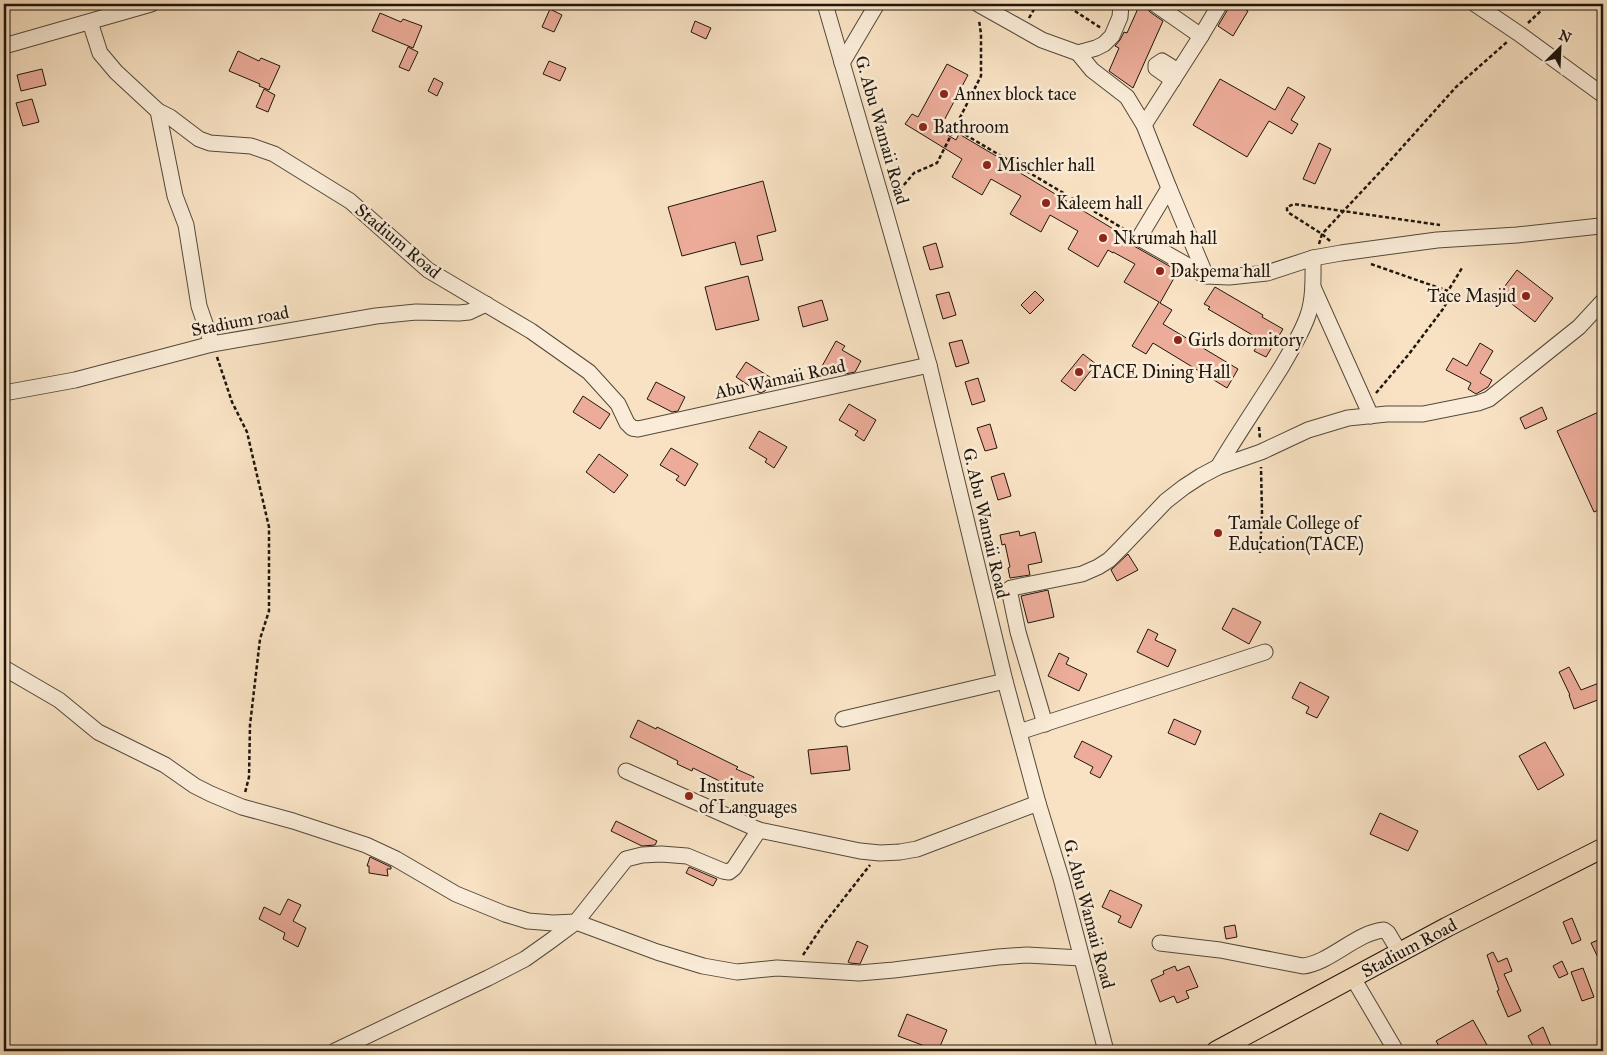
<svg xmlns="http://www.w3.org/2000/svg" width="1607" height="1055" font-family="'IM FELL Great Primer',serif">
	<rect width="100%" height="100%" fill="#f8e2c3"/>
	<filter id="stains"><feTurbulence type="fractalNoise" baseFrequency=".004" numOctaves="4"/><feColorMatrix values="0 0 0 0 .2 0 0 0 0 .09 0 0 0 0 .02 0 0 0 .5 -.17"/></filter>
	<radialGradient id="worn" r=".72"><stop offset=".6" stop-color="#630" stop-opacity="0"/><stop offset="1" stop-color="#630" stop-opacity=".3"/></radialGradient>
	<g fill="#ecac99" stroke="#1e160d">
		<path d="M 1140,4 L 1146,7 L 1150,12 L 1163,21 L 1133,88 L 1109,71 L 1119,48 L 1115,46 L 1120,40 L 1124,32 L 1127,33 Z"/>
		<path d="M 1229,4 L 1236,4 L 1248,11 L 1233,36 L 1218,26 L 1228,9 Z"/>
		<path d="M 550,9 L 562,15 L 554,32 L 542,27 Z"/>
		<path d="M 380,13 L 401,22 L 403,19 L 422,26 L 413,48 L 372,31 Z"/>
		<path d="M 695,21 L 711,28 L 706,39 L 691,32 Z"/>
		<path d="M 408,47 L 418,52 L 409,71 L 399,67 Z"/>
		<path d="M 238,51 L 259,61 L 261,58 L 280,66 L 269,90 L 259,86 L 260,84 L 229,71 Z"/>
		<path d="M 549,61 L 566,68 L 560,81 L 543,74 Z"/>
		<path d="M 947,64 L 968,75 L 939,130 L 956,140 L 959,134 L 1008,163 L 1007,165 L 1130,239 L 1134,246 L 1178,271 L 1160,303 L 1172,310 L 1163,324 L 1238,369 L 1227,388 L 1153,343 L 1146,354 L 1132,346 L 1159,302 L 1124,282 L 1135,264 L 1113,252 L 1113,253 L 1108,250 L 1098,267 L 1068,249 L 1078,231 L 1050,215 L 1041,232 L 1010,214 L 1021,196 L 991,179 L 982,195 L 952,177 L 962,159 L 905,124 L 912,114 L 918,117 Z"/>
		<path d="M 42,69 L 46,85 L 21,91 L 17,75 Z"/>
		<path d="M 434,78 L 443,83 L 437,96 L 428,91 Z"/>
		<path d="M 1220,79 L 1275,110 L 1288,87 L 1305,97 L 1291,120 L 1298,124 L 1292,134 L 1269,121 L 1247,157 L 1193,125 Z"/>
		<path d="M 264,89 L 275,95 L 268,112 L 256,107 Z"/>
		<path d="M 32,99 L 39,122 L 23,126 L 16,103 Z"/>
		<path d="M 1319,143 L 1331,149 L 1315,184 L 1303,179 Z"/>
		<path d="M 763,181 L 776,231 L 757,236 L 763,260 L 741,265 L 735,242 L 682,256 L 668,207 Z"/>
		<path d="M 936,243 L 943,267 L 930,270 L 923,247 Z"/>
		<path d="M 1517,270 L 1553,298 L 1535,322 L 1499,294 Z"/>
		<path d="M 748,276 L 759,320 L 716,330 L 705,287 Z"/>
		<path d="M 1215,287 L 1263,315 L 1262,317 L 1283,329 L 1266,357 L 1254,351 L 1261,340 L 1208,309 L 1210,307 L 1204,304 Z"/>
		<path d="M 1035,291 L 1044,300 L 1030,314 L 1021,305 Z"/>
		<path d="M 949,292 L 956,315 L 943,319 L 936,295 Z"/>
		<path d="M 822,300 L 828,320 L 803,327 L 798,307 Z"/>
		<path d="M 962,340 L 969,363 L 956,367 L 949,343 Z"/>
		<path d="M 836,341 L 845,346 L 842,350 L 861,361 L 855,372 L 845,374 L 832,367 L 829,373 L 821,368 Z"/>
		<path d="M 1480,343 L 1493,351 L 1480,373 L 1492,380 L 1488,387 L 1476,394 L 1468,389 L 1471,383 L 1446,370 L 1453,358 L 1467,366 Z"/>
		<path d="M 1083,354 L 1096,364 L 1075,391 L 1061,381 Z"/>
		<path d="M 746,362 L 773,379 L 765,391 L 760,393 L 736,377 Z"/>
		<path d="M 978,378 L 985,401 L 972,405 L 965,382 Z"/>
		<path d="M 656,382 L 685,397 L 678,411 L 672,412 L 647,399 Z"/>
		<path d="M 583,396 L 610,414 L 600,429 L 573,412 Z"/>
		<path d="M 849,404 L 876,420 L 864,441 L 855,435 L 858,431 L 839,420 Z"/>
		<path d="M 1542,407 L 1547,419 L 1525,429 L 1520,418 Z"/>
		<path d="M 1603,410 L 1603,508 L 1594,512 L 1557,431 Z"/>
		<path d="M 990,424 L 997,448 L 985,451 L 977,428 Z"/>
		<path d="M 759,431 L 787,447 L 774,468 L 765,462 L 767,459 L 749,448 Z"/>
		<path d="M 671,448 L 698,464 L 685,486 L 676,480 L 679,476 L 660,465 Z"/>
		<path d="M 599,454 L 628,475 L 614,493 L 586,472 Z"/>
		<path d="M 1004,473 L 1011,496 L 998,500 L 991,477 Z"/>
		<path d="M 1019,531 L 1020,536 L 1035,532 L 1042,562 L 1028,565 L 1030,575 L 1010,578 L 1008,568 L 1010,567 L 1005,544 L 1002,545 L 1000,535 Z"/>
		<path d="M 1128,554 L 1138,570 L 1117,581 L 1111,570 Z"/>
		<path d="M 1048,590 L 1054,617 L 1028,623 L 1021,596 Z"/>
		<path d="M 1233,608 L 1261,622 L 1249,644 L 1222,629 Z"/>
		<path d="M 1148,629 L 1158,634 L 1155,640 L 1176,650 L 1168,667 L 1137,652 Z"/>
		<path d="M 1059,653 L 1069,658 L 1066,664 L 1087,674 L 1079,691 L 1048,676 Z"/>
		<path d="M 1569,667 L 1581,690 L 1599,683 L 1603,694 L 1603,698 L 1574,709 L 1569,695 L 1570,695 L 1559,672 Z"/>
		<path d="M 1300,682 L 1329,697 L 1317,718 L 1306,713 L 1309,707 L 1292,698 Z"/>
		<path d="M 1174,719 L 1201,731 L 1195,745 L 1168,733 Z"/>
		<path d="M 638,720 L 656,729 L 657,727 L 738,767 L 736,769 L 754,777 L 746,794 L 693,768 L 692,771 L 677,764 L 678,761 L 630,737 Z"/>
		<path d="M 1082,741 L 1112,756 L 1100,778 L 1090,773 L 1093,767 L 1074,757 Z"/>
		<path d="M 1545,742 L 1564,775 L 1538,790 L 1519,756 Z"/>
		<path d="M 847,746 L 850,770 L 811,774 L 808,750 Z"/>
		<path d="M 1380,813 L 1418,831 L 1408,851 L 1370,834 Z"/>
		<path d="M 616,821 L 657,841 L 655,845 L 642,846 L 611,831 Z"/>
		<path d="M 370,857 L 391,867 L 391,869 L 387,869 L 388,876 L 369,873 L 369,866 L 367,866 Z"/>
		<path d="M 689,867 L 717,879 L 713,886 L 686,873 Z"/>
		<path d="M 1110,890 L 1142,905 L 1131,928 L 1118,922 L 1121,916 L 1102,907 Z"/>
		<path d="M 288,899 L 301,905 L 293,921 L 306,928 L 298,947 L 283,939 L 285,933 L 259,919 L 264,907 L 280,915 Z"/>
		<path d="M 1572,918 L 1581,940 L 1572,944 L 1563,922 Z"/>
		<path d="M 1235,925 L 1237,937 L 1226,939 L 1224,927 Z"/>
		<path d="M 1603,938 L 1603,968 L 1591,943 Z"/>
		<path d="M 857,941 L 868,946 L 860,964 L 850,963 L 848,962 Z"/>
		<path d="M 1493,952 L 1498,962 L 1507,958 L 1512,971 L 1504,974 L 1521,1011 L 1508,1017 L 1497,991 L 1499,990 L 1487,955 Z"/>
		<path d="M 1562,961 L 1568,974 L 1559,978 L 1553,966 Z"/>
		<path d="M 1175,966 L 1177,971 L 1189,966 L 1198,987 L 1186,991 L 1189,998 L 1177,1003 L 1174,996 L 1160,1002 L 1151,980 L 1164,974 L 1163,971 Z"/>
		<path d="M 1583,968 L 1594,997 L 1582,1001 L 1571,972 Z"/>
		<path d="M 907,1014 L 947,1030 L 938,1051 L 898,1036 Z"/>
		<path d="M 1473,1020 L 1487,1045 L 1476,1051 L 1442,1051 L 1436,1041 Z"/>
		<path d="M 1543,1027 L 1553,1051 L 1542,1051 L 1539,1045 L 1534,1048 L 1528,1036 Z"/>
	</g>
	<g fill="none" stroke-linecap="round" stroke-linejoin="round">
		<defs>
			<g id="minor">
				<path d="M 825,4 L 882,200 L 929,365 L 1005,681 L 1038,803 L 1061,878 L 1106,1051"/>
				<path d="M 978,4 L 1042,40 L 1078,53 L 1096,48 L 1104,44 L 1112,36 L 1120,17 L 1121,4"/>
				<path d="M 1155,4 L 1201,36 L 1220,4"/>
				<path d="M 1475,4 L 1518,33 L 1603,95"/>
				<path d="M 90,22 L 100,53 L 116,72 L 158,111 L 175,196 L 186,225 L 199,306 L 212,344"/>
				<path d="M 4,46 L 151,4"/>
				<path d="M 1078,53 L 1092,70 L 1127,97 L 1144,125 L 1169,188 L 1139,238 L 1206,276 L 1229,277 L 1267,273 L 1313,258 L 1341,253 L 1437,240 L 1517,235 L 1600,226 L 1603,224"/>
				<path d="M 842,63 L 877,4"/>
				<path d="M 1173,80 L 1156,68 L 1156,65 L 1162,61 L 1178,71"/>
				<path d="M 158,111 L 170,117 L 199,139 L 210,143 L 251,146 L 274,154 L 350,201 L 428,270 L 531,331 L 589,372 L 618,404 L 627,423 L 632,428 L 638,429 L 929,365"/>
				<path d="M 1144,125 L 1201,36"/>
				<path d="M 1169,188 L 1206,276"/>
				<path d="M 1313,287 L 1371,416"/>
				<path d="M 4,393 L 75,380 L 212,344 L 376,316 L 416,312 L 459,313 L 469,312 L 486,304"/>
				<path d="M 1218,467 C 1238,433 1261,400 1282,366 C 1291,350 1302,333 1308,315 C 1314,298 1313,276 1313,258"/>
				<path d="M 4,668 L 59,700 L 98,732 L 165,765 L 195,786 L 211,794 L 242,807 L 293,821 L 366,845 L 396,859 L 456,894 L 505,914 L 528,921 L 553,923 L 576,922 L 657,952 L 703,966 L 737,972 L 777,968 L 859,973 L 894,970 L 998,957 L 1027,955 L 1081,958"/>
				<path d="M 843,719 L 1005,681"/>
				<path d="M 1045,724 L 1018,632 L 1010,594 L 1011,588 L 1082,574 L 1098,567 L 1109,560 L 1122,547 L 1166,501 L 1184,487 L 1201,476 L 1218,467 L 1261,452 L 1308,430 L 1348,418 L 1387,414 L 1423,414 L 1478,403 L 1489,399 L 1579,327 L 1603,301"/>
				<path d="M 1019,732 L 1265,652"/>
				<path d="M 626,771 L 759,830 L 860,851 L 880,853 L 900,852 L 917,849 L 1038,803"/>
				<path d="M 1160,943 L 1220,950 L 1303,966 C 1330,963 1357,932 1384,930 L 1388,933 L 1400,953"/>
				<path d="M 1353,978 L 1396,1051"/>
				<path d="M 335,1051 L 488,978 L 525,959 L 549,942 L 576,922 L 626,859 L 642,855 L 661,854 L 687,856 L 723,871 L 729,872 L 734,868 L 759,830"/>
			</g>
			<path id="major" d="M 1216,1051 L 1447,927 L 1603,848"/>
		</defs>
		<use href="#minor" stroke="#54493a" stroke-width="17"/>
		<use href="#major" stroke="#1e160d" stroke-width="21"/>
		<g stroke="#1e160d" stroke-width="2.5" stroke-dasharray="4 2.5" stroke-linecap="butt">
			<path d="M 1064,4 L 1101,28"/>
			<path d="M 1029,18 L 1037,4"/>
			<path d="M 1528,23 L 1548,4"/>
			<path d="M 954,128 L 1129,232"/>
			<path d="M 893,192 L 903,186 L 914,173 L 937,163 L 981,76 L 981,34 L 979,20"/>
			<path d="M 1330,241 L 1322,234 L 1289,213 L 1287,210 L 1287,207 L 1294,204 L 1440,225"/>
			<path d="M 1319,244 L 1322,234 L 1380,172 L 1456,87 L 1507,42"/>
			<path d="M 1371,264 L 1448,291 L 1462,268"/>
			<path d="M 217,357 L 232,402 L 247,432 L 269,527 L 269,611 L 260,639 L 250,725 L 249,777 L 245,793"/>
			<path d="M 1376,393 L 1409,354 L 1443,309 L 1447,302 L 1448,291"/>
			<path d="M 1259,427 L 1260,439"/>
			<path d="M 1260,553 L 1262,513 L 1261,467"/>
			<path d="M 803,955 L 823,925 L 870,865"/>
		</g>
		<use href="#minor" stroke="#faecd8" stroke-width="15"/>
		<use href="#major" stroke="#f8e2c3" stroke-width="19"/>
	</g>
	<g fill="#8f2418" stroke="#faecd8" stroke-width="2">
		<circle cx="944" cy="94" r="5"/>
		<circle cx="923" cy="127" r="5"/>
		<circle cx="987" cy="165" r="5"/>
		<circle cx="1046" cy="203" r="5"/>
		<circle cx="1103" cy="238" r="5"/>
		<circle cx="1160" cy="271" r="5"/>
		<circle cx="1526" cy="296" r="5"/>
		<circle cx="1178" cy="340" r="5"/>
		<circle cx="1079" cy="372" r="5"/>
		<circle cx="1218" cy="533" r="5"/>
		<circle cx="689" cy="796" r="5"/>
	</g>
	<g text-anchor="middle" stroke-width="5" stroke-linejoin="round" paint-order="stroke">
		<g font-size="18" fill="#1e160d" stroke="#faecd8" text-anchor="start">
			<text x="954" y="100">Annex block tace</text>
			<text x="933" y="133">Bathroom</text>
			<text x="997" y="171">Mischler hall</text>
			<text x="1056" y="209">Kaleem hall</text>
			<text x="1113" y="244">Nkrumah hall</text>
			<text x="1170" y="277">Dakpema hall</text>
			<text x="1516" y="302" text-anchor="end">Tace Masjid</text>
			<text x="1188" y="346">Girls dormitory</text>
			<text x="1089" y="378">TACE Dining Hall</text>
			<text x="1228" y="529">Tamale College of<tspan x="1228" dy="21">Education(TACE)</tspan></text>
			<text x="699" y="792">Institute<tspan x="699" dy="21">of Languages</tspan></text>
		</g>
		<g font-size="18" fill="#1e160d" stroke="#faecd8">
			<text transform="translate(882 130) rotate(74)" y="6">G. Abu Wamaii Road</text>
			<text transform="translate(398 241) rotate(40)" y="6">Stadium Road</text>
			<text transform="translate(240 321) rotate(-11)" y="6">Stadium road</text>
			<text transform="translate(780 379) rotate(-12)" y="6">Abu Wamaii Road</text>
			<text transform="translate(986 523) rotate(77)" y="6">G. Abu Wamaii Road</text>
			<text transform="translate(1089 914) rotate(75)" y="6">G. Abu Wamaii Road</text>
			<text transform="translate(1409 948) rotate(-28)" y="6">Stadium Road</text>
		</g>
	</g>
	<rect width="1607" height="1055" fill="none" stroke="#f8e2c3" stroke-width="20"/>
	<rect x="5" y="5" width="1597" height="1045" fill="none" stroke="#1e160d" stroke-width="2.5"/>
	<rect x="10" y="10" width="1587" height="1035" fill="none" stroke="#1e160d"/>
	<g transform="translate(1560 48) rotate(24)" stroke="#faecd8" stroke-width="4" paint-order="stroke">
	<path d="M0-4L9 19L0 12L-9 19Z" fill="#1e160d"/>
	<text y="-8" font-size="14" font-weight="bold" text-anchor="middle" fill="#1e160d">N</text>
	</g>
	<rect width="100%" height="100%" filter="url(#stains)"/>
	<rect width="100%" height="100%" fill="url(#worn)"/>
</svg>
